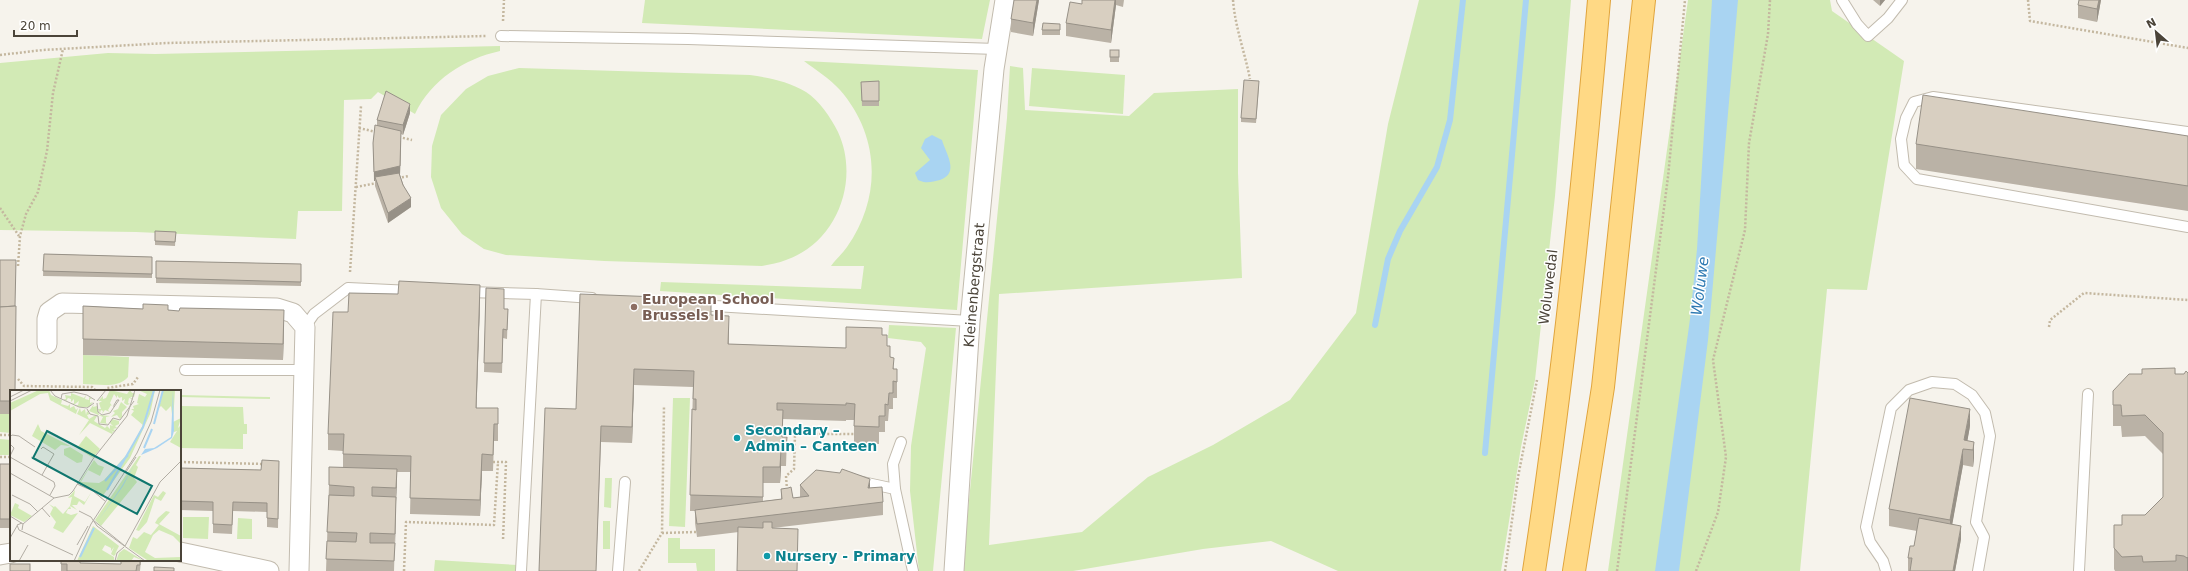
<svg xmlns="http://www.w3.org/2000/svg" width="2188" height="571" font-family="'DejaVu Sans',sans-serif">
	<rect width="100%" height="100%" fill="#f6f3ec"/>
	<g fill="#d2eab5">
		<path d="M 645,0 L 990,0 L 982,39 L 642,23 Z"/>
		<path d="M 1419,0 L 1571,0 L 1555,196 L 1535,380 L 1521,447 L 1501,571 L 1338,571 L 1271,541 L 1203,549 L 1073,571 L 962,571 L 1007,118 L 1010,66 L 1023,68 L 1025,110 L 1129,116 L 1154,93 L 1238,89 L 1238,173 L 1242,278 L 999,294 L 989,545 L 1082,532 L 1148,477 L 1213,445 L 1290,400 L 1356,313 L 1388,124 Z"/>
		<path d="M 1688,0 L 1830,0 L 1832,11 L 1904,61 L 1867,290 L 1827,289 L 1800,571 L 1608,571 Z"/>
		<path d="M 500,46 L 500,51 C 464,59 431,80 415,114 L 378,92 L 371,99 L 344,100 L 342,211 L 298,211 L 296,239 L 136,232 L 0,230 L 0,63 L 108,53 L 155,54 Z"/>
		<path d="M 804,61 L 978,70 L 957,310 L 660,291 L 661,282 L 861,289 L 864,266 L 831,266 C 836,259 842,254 847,247 C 882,197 880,136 840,90 C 830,79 816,70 804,61 Z"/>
		<path d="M 519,68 L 750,75 C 770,78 788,81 806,92 C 819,100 831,118 838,132 C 860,179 838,242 786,260 C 779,263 770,264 762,266 L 604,261 L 506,255 L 484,249 L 462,234 L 441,208 L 431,177 L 432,146 L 441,115 L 466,89 L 488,76 Z"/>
		<path d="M 1032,68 L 1125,75 L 1123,114 L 1029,106 Z"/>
		<path d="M 889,325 L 956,328 L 933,571 L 919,571 L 910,491 L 911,446 L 926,348 L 921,342 L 888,338 Z"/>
		<path d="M 83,355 L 129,357 L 128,377 C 118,389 97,384 83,384 Z"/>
		<path d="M 180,395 L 270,397 L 270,399 L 180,397 Z"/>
		<path d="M 673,398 L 690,398 L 685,527 L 669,526 Z"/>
		<path d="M 180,406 L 243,407 L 244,424 L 247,424 L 247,434 L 243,434 L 243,449 L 180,448 Z"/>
		<path d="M 0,413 L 11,414 L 11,433 L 0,432 Z"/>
		<path d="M 0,439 L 11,440 L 11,455 L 0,455 Z"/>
		<path d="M 605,478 L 612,478 L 611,508 L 604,507 Z"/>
		<path d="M 183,517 L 209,517 L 208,539 L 183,538 Z"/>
		<path d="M 238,518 L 252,519 L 252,539 L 237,539 Z"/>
		<rect x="603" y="521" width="7" height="28"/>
		<path d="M 668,538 L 680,538 L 680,549 L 715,549 L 715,571 L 697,571 L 696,563 L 668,563 Z"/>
		<path d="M 435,560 L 517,565 L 516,571 L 434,571 Z"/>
	</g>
	<g fill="#a9d4f2">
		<path d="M 1712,0 L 1738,0 L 1708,340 L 1679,571 L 1655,571 L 1690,319 L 1697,249 Z"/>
		<path d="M 932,135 L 942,140 C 946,154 960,173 940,180 C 932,182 926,184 918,180 L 915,173 L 930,160 L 921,148 L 925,139 Z"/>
	</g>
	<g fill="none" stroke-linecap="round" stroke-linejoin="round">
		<g stroke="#a9d4f2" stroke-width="6">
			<path d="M 1375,325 L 1388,259 L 1400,231 L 1437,167 L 1450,120 L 1463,0"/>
			<path d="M 1485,453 L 1526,0"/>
		</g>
		<defs>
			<g id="service">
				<path d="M 1842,0 L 1857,24 L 1868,36 L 1888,18 L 1902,0"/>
				<path d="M 501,36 L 688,39 L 997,49"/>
				<path d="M 2188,132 L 1933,97 L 1914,102 L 1906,118 L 1901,139 L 1904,165 L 1917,179 L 2188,227"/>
				<path d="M 468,292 L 536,294"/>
				<path d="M 698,305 L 970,321"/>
				<path d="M 305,327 L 314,314 L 348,288 L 412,291"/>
				<path d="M 185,370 L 304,370"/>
				<path d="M 858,481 L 895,489 L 913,571"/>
				<path d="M 895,489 L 893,464 L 901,442"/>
				<path d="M 521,571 L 536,294 L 592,298"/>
				<path d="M 618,571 L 625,482"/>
				<path d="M 1886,571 L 1883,561 L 1870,542 L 1866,527 L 1891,408 L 1909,390 L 1932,382 L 1955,384 L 1972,395 L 1985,413 L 1990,436 L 1976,522 L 1984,537 L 1978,571"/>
				<path d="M 2079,571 L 2088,394"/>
			</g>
			<g id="minor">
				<path d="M 47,344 L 47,319 L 49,312 L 62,303 L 277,308 L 293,313 L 305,327 L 299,571"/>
				<path d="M 180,552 L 269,571"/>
				<path d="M 0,555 L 11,553"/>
				<path d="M 954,571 L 970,321 L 994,69 L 1005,0"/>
			</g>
			<g id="trunk">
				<path d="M 1534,571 C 1563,381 1583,191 1599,0"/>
				<path d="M 1574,571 L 1603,387 L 1644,0"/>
			</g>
		</defs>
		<use href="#service" stroke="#c2bbae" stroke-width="12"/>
		<use href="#minor" stroke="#c2bbae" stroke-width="21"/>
		<use href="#trunk" stroke="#e0a43c" stroke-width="24"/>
		<g stroke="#c4b79f" stroke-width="2.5" stroke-dasharray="2 2" stroke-linecap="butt">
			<path d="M 1233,0 C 1235,27 1245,53 1250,79"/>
			<path d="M 2028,0 L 2030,21 L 2188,48"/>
			<path d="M 503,21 L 504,0"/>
			<path d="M 0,55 L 43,50 L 167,43 L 487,36"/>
			<path d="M 359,128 L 376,132"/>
			<path d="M 399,137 L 412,140"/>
			<path d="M 398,178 L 409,176"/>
			<path d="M 356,187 L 377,183"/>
			<path d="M 0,208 L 19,236"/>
			<path d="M 14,266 L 18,266 L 20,236 L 26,214 L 38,192 L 47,151 L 53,93 L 63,49"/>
			<path d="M 350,272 L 361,106"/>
			<path d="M 2049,327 L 2050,320 L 2084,293 L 2188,300"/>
			<path d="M 18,379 L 24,386 L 92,387 L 96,391"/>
			<path d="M 105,391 L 107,388 L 133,384 L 138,377"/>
			<path d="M 0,435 L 11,435"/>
			<path d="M 0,457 L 11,457"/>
			<path d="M 180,462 L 265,464"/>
			<path d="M 493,462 L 506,462 L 503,540"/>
			<path d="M 787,490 L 786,476 L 794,469 L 795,434 L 854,434"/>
			<path d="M 662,533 L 696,532"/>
			<path d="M 404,571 L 406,522 L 494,525 L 498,462"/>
			<path d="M 639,571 L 662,533 L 664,406"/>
			<path d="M 1505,571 L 1518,477 L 1537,380"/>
			<path d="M 1617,571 L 1668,177 L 1685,0"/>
			<path d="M 1696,571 L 1718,512 L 1726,457 L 1713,360 L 1745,230 L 1749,143 L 1768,34 L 1770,0"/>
		</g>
		<use href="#service" stroke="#fff" stroke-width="10"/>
		<use href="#minor" stroke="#fff" stroke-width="19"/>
		<use href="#trunk" stroke="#ffd985" stroke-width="22"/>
	</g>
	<g fill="#bab2a6">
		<path d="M 1039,0 L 1033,36 L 1011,32 L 1011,19 Z"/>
		<path d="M 1082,0 L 1124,0 L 1123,7 L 1116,5 L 1111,43 L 1066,36 L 1066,23 L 1082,4 Z"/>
		<path d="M 1873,0 L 1885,0 L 1880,6 Z"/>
		<path d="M 2079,0 L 2101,0 L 2097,22 L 2078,18 L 2078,5 Z"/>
		<path d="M 1060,29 L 1060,35 L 1042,35 L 1042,30 Z"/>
		<rect x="1110" y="50" width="9" height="12"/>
		<path d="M 879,81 L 879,106 L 862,106 L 861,82 Z"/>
		<path d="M 1259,86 L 1256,123 L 1241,122 L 1241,118 Z"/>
		<path d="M 410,113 L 403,135 L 401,134 L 400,175 L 411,207 L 388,223 L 375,186 L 375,181 L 374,181 L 373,143 L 377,126 L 377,120 Z"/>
		<path d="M 2188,136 L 2188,211 L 1916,169 L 1916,144 Z"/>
		<path d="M 155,231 L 176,232 L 175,246 L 155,245 Z"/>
		<path d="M 44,254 L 152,257 L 152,278 L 43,276 Z"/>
		<path d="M 0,260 L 11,391 L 11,414 L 0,414 Z"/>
		<path d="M 156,261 L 301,264 L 301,286 L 156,283 Z"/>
		<path d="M 486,288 L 504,309 L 508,309 L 507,339 L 503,338 L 502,373 L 484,372 Z"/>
		<path d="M 480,301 L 476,408 L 498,408 L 498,441 L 494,441 L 493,471 L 482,471 L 480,516 L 410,514 L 411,472 L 397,472 L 394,571 L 326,571 L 329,485 L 343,468 L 343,451 L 328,450 L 328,434 L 348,312 Z"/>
		<path d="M 83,306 L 168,310 L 284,327 L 283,360 L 83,355 Z"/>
		<path d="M 711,315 L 729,332 L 729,344 L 846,348 L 882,335 L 887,346 L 894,369 L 897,369 L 897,398 L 893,398 L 893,409 L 889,409 L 888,421 L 885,421 L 885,432 L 879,432 L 879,444 L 854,443 L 854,420 L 846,420 L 846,421 L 783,419 L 782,437 L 787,437 L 786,466 L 781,466 L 780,483 L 763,483 L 763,501 L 781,499 L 781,489 L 793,498 L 800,497 L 800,485 L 870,488 L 883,502 L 883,515 L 697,537 L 695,523 L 695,511 L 690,511 L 693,387 L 634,385 L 632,443 L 601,442 L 596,571 L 539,571 L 576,409 Z"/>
		<path d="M 2175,368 L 2188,571 L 2115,571 L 2114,569 L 2114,525 L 2122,525 L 2145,515 L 2163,497 L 2163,454 L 2145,436 L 2122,437 L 2121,426 L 2113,426 L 2113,391 L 2142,374 Z"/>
		<path d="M 1970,426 L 1967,441 L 1974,442 L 1974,458 L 1973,467 L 1963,465 L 1952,524 L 1961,539 L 1955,571 L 1908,571 L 1908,558 L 1914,546 L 1917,531 L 1889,526 L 1889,509 Z"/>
		<path d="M 279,461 L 278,528 L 267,527 L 267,512 L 233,511 L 232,534 L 213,533 L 213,511 L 180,510 L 180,468 L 261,470 Z"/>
		<rect x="0" y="464" width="11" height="64"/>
		<path d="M 61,560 L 80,563 L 121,564 L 141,560 L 140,571 L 61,571 Z"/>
	</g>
	<g fill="#979187">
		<path d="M 1037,0 L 1039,0 L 1033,36 L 1033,23 Z"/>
		<path d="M 1115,0 L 1116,0 L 1116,5 L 1111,43 L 1111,30 Z"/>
		<path d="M 1880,0 L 1885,0 L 1880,6 Z"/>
		<path d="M 2099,0 L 2101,0 L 2097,22 L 2097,9 Z"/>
		<path d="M 410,104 L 410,113 L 403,135 L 403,125 Z"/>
		<path d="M 401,140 L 400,175 L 375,177 L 375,181 L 374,181 L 374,172 Z"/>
		<path d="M 411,198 L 411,207 L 388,223 L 388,213 Z"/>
		<path d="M 480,285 L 480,301 L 476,424 L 476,408 Z"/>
		<path d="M 284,310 L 284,327 L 283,360 L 283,344 Z"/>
		<path d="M 634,369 L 634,385 L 632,443 L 632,427 Z"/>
		<path d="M 1970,409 L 1970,426 L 1966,449 L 1964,440 Z"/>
		<path d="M 1974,442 L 1974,458 L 1973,467 L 1973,450 Z"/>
		<path d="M 1963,449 L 1963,465 L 1950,537 L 1950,520 Z"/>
		<path d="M 781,450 L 781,466 L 780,483 L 780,467 Z"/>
		<path d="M 482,454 L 482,471 L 480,516 L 480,500 Z"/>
		<path d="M 397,469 L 397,482 L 396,501 L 396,488 Z"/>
		<path d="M 870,479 L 870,492 L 868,488 Z"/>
		<path d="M 396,497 L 396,510 L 395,547 L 395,534 Z"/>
		<path d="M 1961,526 L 1961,539 L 1955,571 L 1953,571 Z"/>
		<path d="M 2188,557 L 2188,571 L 2187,571 L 2187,558 Z"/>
	</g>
	<g fill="#d8cfc1" stroke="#979187">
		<path d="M 1014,0 L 1037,0 L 1033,23 L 1011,19 Z"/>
		<path d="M 1082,0 L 1115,0 L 1111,30 L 1066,23 L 1070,2 L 1082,4 Z"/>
		<path d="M 2079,0 L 2099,0 L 2097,9 L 2078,5 Z"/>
		<path d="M 1043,23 L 1060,24 L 1060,30 L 1042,30 Z"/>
		<rect x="1110" y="50" width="9" height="7"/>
		<path d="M 1244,80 L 1259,81 L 1256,119 L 1241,118 Z"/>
		<path d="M 879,81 L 879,101 L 862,101 L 861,82 Z"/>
		<path d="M 386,91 L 410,104 L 403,125 L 377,120 Z"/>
		<path d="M 1923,95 L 2188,136 L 2188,186 L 1916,144 Z"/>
		<path d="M 375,125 L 401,131 L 400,166 L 374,172 L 373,143 Z"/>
		<path d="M 399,173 L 403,185 L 411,198 L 388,213 L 375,177 Z"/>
		<path d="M 155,231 L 176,232 L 175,242 L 155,241 Z"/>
		<path d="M 44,254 L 152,257 L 152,274 L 43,271 Z"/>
		<path d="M 0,260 L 16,260 L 15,306 L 0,307 Z"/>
		<path d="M 156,261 L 301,264 L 301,282 L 156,278 Z"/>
		<path d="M 399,281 L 480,285 L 476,408 L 498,408 L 498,424 L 494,424 L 493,455 L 482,454 L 480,500 L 410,498 L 411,456 L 343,454 L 344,434 L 328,434 L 333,312 L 348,312 L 349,293 L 398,294 Z"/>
		<path d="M 486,288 L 504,289 L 504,309 L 508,309 L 507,330 L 503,329 L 502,363 L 484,363 Z"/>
		<path d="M 580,294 L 711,299 L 711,315 L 729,316 L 728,344 L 846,348 L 846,327 L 882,328 L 882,335 L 887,335 L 887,346 L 890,346 L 890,357 L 894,358 L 893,369 L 897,369 L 897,382 L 893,381 L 893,393 L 889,393 L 888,405 L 885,404 L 885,416 L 879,416 L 879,427 L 854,426 L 855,404 L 846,403 L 846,405 L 777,403 L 777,410 L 783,410 L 782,437 L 787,437 L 786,450 L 781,450 L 780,467 L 763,467 L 763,497 L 690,495 L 692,409 L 696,410 L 696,399 L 693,399 L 694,371 L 634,369 L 632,427 L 601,426 L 596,571 L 539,571 L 545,408 L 576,409 Z"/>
		<path d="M 143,304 L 168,305 L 168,310 L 179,311 L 180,308 L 284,310 L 283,344 L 83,339 L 83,306 L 143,309 Z"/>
		<path d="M 16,306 L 15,391 L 11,391 L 11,401 L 0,401 L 0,307 Z"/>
		<path d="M 2175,368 L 2175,374 L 2184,374 L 2186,371 L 2188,373 L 2188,557 L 2187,558 L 2184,556 L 2176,555 L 2176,561 L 2143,562 L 2142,556 L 2122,557 L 2114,548 L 2114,525 L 2122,525 L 2122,515 L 2145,515 L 2163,497 L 2163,433 L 2145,415 L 2122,416 L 2121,405 L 2113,405 L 2113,391 L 2129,374 L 2142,374 L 2142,369 Z"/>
		<path d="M 1910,398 L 1970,409 L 1964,440 L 1974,442 L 1973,450 L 1963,449 L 1950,520 L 1889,509 Z"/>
		<path d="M 262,460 L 279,461 L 278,519 L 267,518 L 267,503 L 233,502 L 232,525 L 213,524 L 213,502 L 180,501 L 180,468 L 261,470 Z"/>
		<rect x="0" y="464" width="11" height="55"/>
		<path d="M 329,467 L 397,469 L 396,488 L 372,487 L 372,496 L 396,497 L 395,534 L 370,533 L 370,543 L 395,543 L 394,561 L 326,559 L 327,541 L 356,542 L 357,533 L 327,532 L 329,495 L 354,496 L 354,487 L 329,485 Z"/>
		<path d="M 842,469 L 870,479 L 868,488 L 882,487 L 883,502 L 697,524 L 695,510 L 782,499 L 781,489 L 788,488 L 791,487 L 793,498 L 809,496 L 800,485 L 816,470 L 840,473 Z"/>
		<path d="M 1919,518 L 1961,526 L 1953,571 L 1910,571 L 1912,558 L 1908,558 L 1910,546 L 1914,546 Z"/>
		<path d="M 763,522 L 772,522 L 772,528 L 798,529 L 797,571 L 737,571 L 738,527 L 763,528 Z"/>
		<path d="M 61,560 L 80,560 L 80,563 L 121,564 L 121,560 L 140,560 L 140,565 L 137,565 L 136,571 L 67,571 L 67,564 L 61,564 Z"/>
		<rect x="10" y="564" width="20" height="7"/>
		<path d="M 154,567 L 174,568 L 174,571 L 154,571 Z"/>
	</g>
	<circle fill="#8d6e63" stroke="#fff" stroke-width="1.5" cx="634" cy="307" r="4"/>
	<g fill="#0f9aa8" stroke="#fff" stroke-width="1.5">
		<circle cx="737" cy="438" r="4"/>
		<circle cx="767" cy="556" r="4"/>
	</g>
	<g text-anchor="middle" stroke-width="3" stroke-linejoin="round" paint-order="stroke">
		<g font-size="14" fill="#4b4439" stroke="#fff">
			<text transform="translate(974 285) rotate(-85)" y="5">Kleinenbergstraat</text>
			<text transform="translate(1548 287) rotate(-83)" y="5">Woluwedal</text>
		</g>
		<g font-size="14" font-weight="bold" fill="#785e54" stroke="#fff" text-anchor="start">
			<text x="642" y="304">European School<tspan x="642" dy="16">Brussels II</tspan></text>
		</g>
		<g font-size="14" font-weight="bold" fill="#0d838f" stroke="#fff" text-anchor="start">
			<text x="745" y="435">Secondary –<tspan x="745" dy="16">Admin – Canteen</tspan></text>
			<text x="775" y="561">Nursery - Primary</text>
		</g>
		<g font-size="15" font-style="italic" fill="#2e7ab2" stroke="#fff">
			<text transform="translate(1700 286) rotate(-83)" y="5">Woluwe</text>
		</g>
	</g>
	<g transform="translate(10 390)">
		<rect width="171" height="171" fill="#f6f3ec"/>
		<path d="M 29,0 L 39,0 L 41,5 L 52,10 L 51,14 L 58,16 L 60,14 L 60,18 L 64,16 L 66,20 L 68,18 L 66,24 L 40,10 L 38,3 L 30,4 L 0,21 L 0,13 ZM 100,0 L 117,4 L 120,0 L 122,3 L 125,3 L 124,7 L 120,7 L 124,10 L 119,8 L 118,13 L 120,14 L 117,15 L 114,13 L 115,9 L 112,11 L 112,7 L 109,8 L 107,5 L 107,8 L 104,4 L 100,13 L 103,17 L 101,15 L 98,20 L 100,22 L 95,20 L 92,24 L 93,21 L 91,20 L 90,23 L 88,19 L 91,19 L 89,13 L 92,11 L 88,11 L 93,6 L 93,9 L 96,8 ZM 128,0 L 145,0 L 140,24 L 120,68 L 92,107 L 84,99 L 69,93 L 84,70 L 88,75 L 94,77 L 90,86 L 78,80 L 71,92 L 89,93 L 94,90 L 118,63 L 133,35 L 121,25 L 124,21 L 121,19 L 124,19 L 123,16 L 129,14 L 127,13 L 129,4 L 135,7 L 137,4 ZM 153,0 L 165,0 L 163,32 L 171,28 L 168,38 L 171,35 L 171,58 L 160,52 L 167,41 L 164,42 L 161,16 L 156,21 L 151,16 L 149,18 ZM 61,3 L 74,8 L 76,5 L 75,9 L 79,10 L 79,7 L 82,9 L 80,9 L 80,13 L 83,12 L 79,17 L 70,17 L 65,15 L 68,15 L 69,11 L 65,14 L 61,13 L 64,13 L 64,9 L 61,12 L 61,9 L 58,8 L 56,11 L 59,12 L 53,9 L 56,9 L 55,5 L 61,6 ZM 111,12 L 117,17 L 112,22 L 112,27 L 110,29 L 107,25 L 101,27 L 105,23 L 103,21 L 108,19 ZM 84,14 L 87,15 L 84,14 L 83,17 L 87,16 L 89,25 L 100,26 L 96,27 L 96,33 L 98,34 L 90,33 L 93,27 L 79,21 ZM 70,18 L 71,22 L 75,19 L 76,25 L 77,21 L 80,24 L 77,25 L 79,29 L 84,26 L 87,26 L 84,31 L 95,38 L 97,36 L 100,39 L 100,35 L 103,36 L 100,33 L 102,29 L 109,31 L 109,34 L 105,36 L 107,38 L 103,39 L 105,40 L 104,42 L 100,40 L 103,42 L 102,44 L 80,33 L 69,45 L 79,30 L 67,24 ZM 28,34 L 31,41 L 60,56 L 51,55 L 45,60 L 22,46 ZM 76,46 L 90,59 L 83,68 L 67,58 ZM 60,57 L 73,65 L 72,72 L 67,73 L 54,65 L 54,59 ZM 129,66 L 131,66 L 126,75 L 128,77 L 124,88 L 127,92 L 91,136 L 85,130 ZM 65,100 L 64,106 L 75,112 L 82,101 L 74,115 L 69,111 L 67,115 L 62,115 L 67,120 L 60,116 L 61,119 L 58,119 L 56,123 L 61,125 L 68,123 L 53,143 L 43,138 L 46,132 L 40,124 L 43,118 L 39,114 L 44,117 L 45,116 L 53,124 L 60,116 L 62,107 L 58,108 ZM 153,101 L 156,103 L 151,111 L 145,108 L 137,132 L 129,141 L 126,140 L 144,105 L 148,107 ZM 5,113 L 9,115 L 8,118 L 22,126 L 14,132 L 0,125 ZM 156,121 L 160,122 L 149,134 L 171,146 L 171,154 L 163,146 L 149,140 L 143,145 L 135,162 L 145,168 L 171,167 L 171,170 L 137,170 L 119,158 L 123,147 L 127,149 L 134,142 L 141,145 L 149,135 L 145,133 L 148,128 ZM 83,136 L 109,156 L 105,164 L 111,158 L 104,166 L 101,164 L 104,157 L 101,161 L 101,158 L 95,155 L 92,160 L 104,167 L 104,171 L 67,171 ZM 114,159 L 116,160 L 134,171 L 124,167 L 121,171 L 106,171 L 109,163 Z" fill="#d2eab5"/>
		<path d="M 163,0 L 164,41 L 162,48 L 147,58 L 131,65 L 135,59 L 144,58 L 161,47 ZM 124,75 L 113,96 L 88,131 L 112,96 Z" fill="#a9d4f2"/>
		<path fill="none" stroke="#a9d4f2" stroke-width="2" d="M 144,34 L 153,0M 134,58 L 142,39M 95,91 L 118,65M 97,100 L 133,37 L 144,0M 70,167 L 84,138"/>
		<path fill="none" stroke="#b2ada4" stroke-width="1" d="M 40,0 L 45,6 L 69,17 L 77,18 L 84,13M 0,7 L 14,0M 51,9 L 52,4 L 64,2 L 77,5 L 85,10M 107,10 L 109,10 L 104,17 L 104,15 ZM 0,11 L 22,0M 87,11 L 96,0M 87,13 L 88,22 L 92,25 L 100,23 L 104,17M 77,19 L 80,24 L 88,26 L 89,34 L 98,35 L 103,28 L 110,30M 110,30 L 124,11M 0,47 L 2,45 L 9,46 L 25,57M 0,54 L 4,58 L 0,66M 31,59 L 33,57 L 44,64 L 32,85M 0,67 L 44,92 L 45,96 L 40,105M 21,67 L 37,76M 116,82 L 126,67M 0,83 L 44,108M 67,94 L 83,101 L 95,111M 2,105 L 20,114 L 28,122M 32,118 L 40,127M 69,121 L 81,127 L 87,136 L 135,171M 0,126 L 13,134 L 12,140M 83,130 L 115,156M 12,133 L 7,135 L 9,140 L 63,165M 13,134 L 44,108 L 59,105 L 63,101 L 83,69 L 117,26 L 125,0M 0,148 L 7,136M 67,155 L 78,136M 115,156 L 150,92 L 171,71M 9,171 L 18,155M 64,171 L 81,134 L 127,63 L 141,32 L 150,0M 105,171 L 107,163 L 114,157"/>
		<path fill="#0f766e" fill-opacity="0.15" stroke="#0f766e" stroke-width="2" d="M 37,41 L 142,96 L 127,124 L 23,68 Z"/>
		<rect width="171" height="171" fill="none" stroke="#4b4439" stroke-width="2"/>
	</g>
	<g transform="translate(2156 32) rotate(332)" stroke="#ffffff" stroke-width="3" paint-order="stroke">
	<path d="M0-3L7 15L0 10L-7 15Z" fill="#4b4439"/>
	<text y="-6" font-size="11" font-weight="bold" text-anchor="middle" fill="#4b4439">N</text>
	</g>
	<path d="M14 30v6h63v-6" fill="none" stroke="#4b4439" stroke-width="2"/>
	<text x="20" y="30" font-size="12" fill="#4b4439" stroke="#ffffff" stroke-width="3" paint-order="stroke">20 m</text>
</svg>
